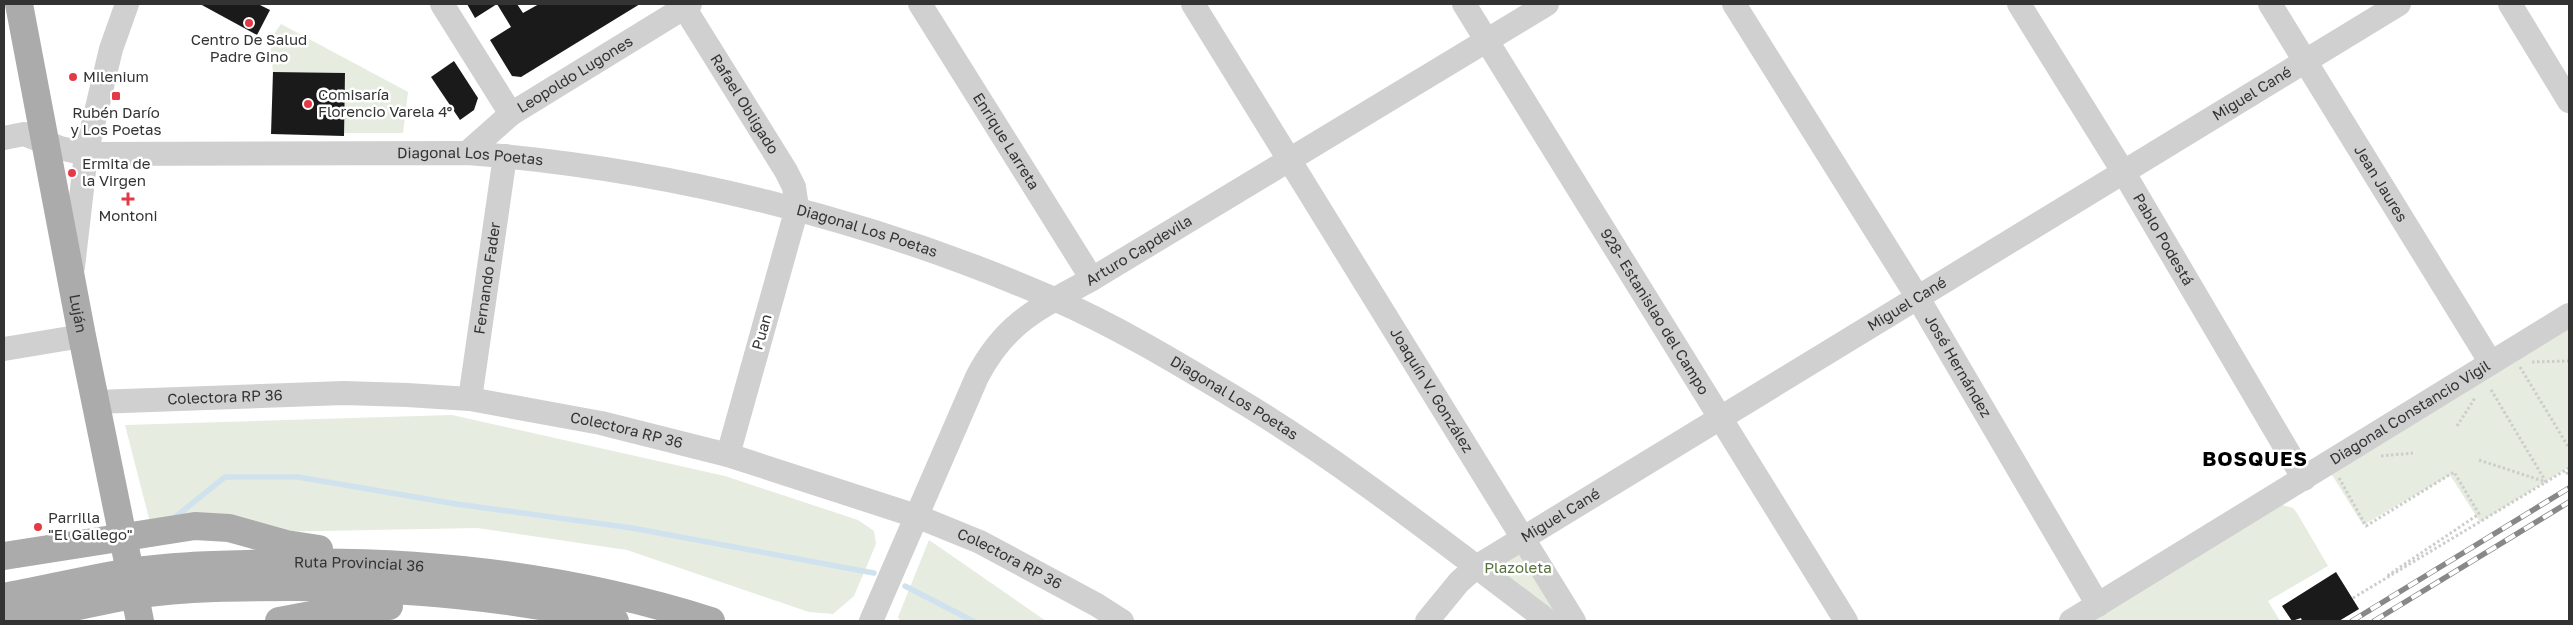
<svg xmlns="http://www.w3.org/2000/svg" width="2573" height="625" font-family="'Golos Text',sans-serif">
	<rect width="100%" height="100%" fill="#fff"/>
	<g fill="#e6ecdf">
		<path d="M 281,24 L 408,92 L 403,133 L 341,133 L 345,73 L 273,72 L 270,40 Z"/>
		<path d="M 2569,322 L 2569,467 L 2480,522 L 2450,475 L 2363,525 L 2329,470 Z"/>
		<path d="M 452,415 L 725,476 L 858,520 L 874,531 L 876,544 L 854,596 L 833,614 L 809,612 L 627,550 L 477,528 L 153,534 L 125,425 Z"/>
		<path d="M 2282,505 L 2293,508 L 2297,513 L 2328,566 L 2268,601 L 2280,621 L 2089,621 Z"/>
		<path d="M 929,540 L 1046,621 L 900,621 L 898,617 Z"/>
		<path d="M 1523,544 L 1570,621 L 1556,621 L 1491,568 Z"/>
	</g>
	<g fill="none" stroke-linecap="round" stroke-linejoin="round">
		<g stroke="#cfe2ee" stroke-width="5.5">
			<path d="M 174,518 L 225,477 L 298,477 L 456,504 L 632,528 L 874,573"/>
			<path d="M 905,586 L 973,621"/>
		</g>
	</g>
	<g fill="#1a1a1a">
		<path d="M 200,4 L 258,4 L 270,10 L 257,35 Z"/>
		<path d="M 467,4 L 517,4 L 523,13 L 539,4 L 640,4 L 521,77 L 512,76 L 490,40 L 511,27 L 497,4 L 475,18 Z"/>
		<path d="M 454,61 L 478,98 L 474,110 L 460,120 L 431,77 Z"/>
		<path d="M 273,72 L 345,73 L 344,136 L 271,134 Z"/>
		<path d="M 2336,572 L 2359,609 L 2339,621 L 2302,621 L 2301,618 L 2292,621 L 2282,606 Z"/>
	</g>
	<g fill="none" stroke-linecap="round" stroke-linejoin="round">
		<g stroke="#cdcdcd" stroke-width="3" stroke-dasharray="2.5 2.5" stroke-linecap="butt">
			<path d="M 2532,362 L 2569,361"/>
			<path d="M 2520,367 L 2569,448"/>
			<path d="M 2457,426 L 2475,398"/>
			<path d="M 2381,456 L 2413,453"/>
			<path d="M 2479,460 L 2546,482 L 2569,468"/>
			<path d="M 2566,474 L 2569,471"/>
			<path d="M 2339,478 L 2366,526 L 2454,472 L 2479,514 L 2387,576"/>
			<path d="M 2353,598 L 2546,482 L 2490,388"/>
		</g>
		<g stroke="#d0d0d0" stroke-width="24">
			<path d="M 442,4 L 511,114"/>
			<path id="s1" d="M 682,4 L 786,171 L 794,187 L 797,208 L 728,455"/>
			<path id="s2" d="M 920,4 L 1092,279"/>
			<path id="s3" d="M 1193,4 L 1574,621"/>
			<path id="s4" d="M 1464,4 L 1846,621"/>
			<path id="s5" d="M 1734,4 L 1918,298 L 2098,605"/>
			<path id="s6" d="M 2019,4 L 2124,173 L 2304,479"/>
			<path id="s7" d="M 2270,4 L 2491,363"/>
			<path d="M 2510,4 L 2569,101"/>
			<path id="s8" d="M 4,138 L 24,134 L 60,148 L 86,154 L 467,153 C 665,168 872,219 1054,299 C 1114,325 1174,361 1229,394 C 1342,461 1444,543 1548,621"/>
			<path id="s9" d="M 467,153 L 511,114 L 690,4"/>
			<path d="M 73,267 L 86,154 L 111,49 L 127,4"/>
			<path d="M 4,349 L 82,336"/>
			<path id="s10" d="M 470,399 L 505,156"/>
			<path id="s11" d="M 96,402 L 344,393 L 407,395 L 470,399 L 601,423 L 728,455 L 916,516 L 980,542 L 1097,605 L 1122,621"/>
			<path id="s12" d="M 871,621 L 977,377 C 1006,321 1040,308 1092,279 L 1547,4"/>
			<path id="s13" d="M 1427,621 L 1459,582 L 1476,567 L 2399,4"/>
			<path id="s14" d="M 2071,621 L 2569,315"/>
		</g>
		<g stroke="#ababab" stroke-width="28">
			<path id="s15" d="M 19,4 L 82,336 L 140,621"/>
			<path d="M 4,556 L 195,526 L 229,528 L 286,544 L 319,549"/>
			<path id="s16" d="M 4,597 C 46,589 88,579 130,572 C 169,566 208,565 247,564 C 403,557 562,574 711,621"/>
			<path d="M 12,621 C 52,612 93,602 134,595 C 187,587 243,587 296,587 C 404,588 510,596 615,621"/>
			<path d="M 279,621 L 359,606 L 389,606"/>
		</g>
		<defs>
			<g id="rail">
				<path d="M 2352,621 L 2569,488"/>
				<path d="M 2374,621 L 2569,502"/>
			</g>
		</defs>
		<use href="#rail" stroke="#888" stroke-width="5.5"/>
		<use href="#rail" stroke="#fff" stroke-width="4" stroke-dasharray="11" stroke-linecap="butt"/>
	</g>
	<g fill="#e63946" stroke="#fff" stroke-width="2">
		<circle cx="249" cy="23" r="5"/>
		<circle cx="73" cy="77" r="5"/>
		<rect x="111" y="91" width="10" height="10" rx="2.5"/>
		<circle cx="308" cy="104" r="5"/>
		<circle cx="72" cy="173" r="5"/>
		<path d="M125.5 191.5h5v5h5v5h-5v5h-5v-5h-5v-5h5z"/>
		<circle cx="38" cy="527" r="5"/>
	</g>
	<g text-anchor="middle" stroke-width="5" stroke-linejoin="round" paint-order="stroke">
		<g font-size="15" fill="#333" stroke="#fff" text-anchor="start">
			<text x="249" y="45" text-anchor="middle">Centro De Salud<tspan x="249" dy="17">Padre Gino</tspan></text>
			<text x="83" y="82">Milenium</text>
			<text x="318" y="100">Comisaría<tspan x="318" dy="17">Florencio Varela 4°</tspan></text>
			<text x="116" y="118" text-anchor="middle">Rubén Darío<tspan x="116" dy="17">y Los Poetas</tspan></text>
			<text x="82" y="169">Ermita de<tspan x="82" dy="17">la Virgen</tspan></text>
			<text x="128" y="221" text-anchor="middle">Montoni</text>
			<text x="48" y="523">Parrilla<tspan x="48" dy="17">"El Gallego"</tspan></text>
		</g>
		<g font-size="15" fill="#333" stroke="#fff">
			<text dy="5" stroke="none"><textPath href="#s9" startOffset="134">Leopoldo Lugones</textPath></text>
			<text dy="5" stroke="none"><textPath href="#s13" startOffset="982">Miguel Cané</textPath></text>
			<text dy="5" stroke="none"><textPath href="#s1" startOffset="118">Rafael Obligado</textPath></text>
			<text dy="5" stroke="none"><textPath href="#s2" startOffset="162">Enrique Larreta</textPath></text>
			<text dy="5" stroke="none"><textPath href="#s8" startOffset="470">Diagonal Los Poetas</textPath></text>
			<text dy="5" stroke="none"><textPath href="#s7" startOffset="211">Jean Jaures</textPath></text>
			<text dy="5" stroke="none"><textPath href="#s8" startOffset="875">Diagonal Los Poetas</textPath></text>
			<text dy="5" stroke="none"><textPath href="#s6" startOffset="276">Pablo Podestá</textPath></text>
			<text dy="5" stroke="none"><textPath href="#s12" startOffset="475">Arturo Capdevila</textPath></text>
			<text dy="5" stroke="none"><textPath href="#s10" startOffset="122">Fernando Fader</textPath></text>
			<text dy="5" stroke="none"><textPath href="#s13" startOffset="578">Miguel Cané</textPath></text>
			<text dy="5" stroke="none"><textPath href="#s4" startOffset="362">928- Estanislao del Campo</textPath></text>
			<text dy="5" stroke="none"><textPath href="#s15" startOffset="315">Luján</textPath></text>
			<text transform="translate(762 332) rotate(-74)" y="5">Puan</text>
			<text dy="5" stroke="none"><textPath href="#s5" startOffset="426">José Hernández</textPath></text>
			<text dy="5" stroke="none"><textPath href="#s3" startOffset="454">Joaquín V. González</textPath></text>
			<text dy="5" stroke="none"><textPath href="#s11" startOffset="129">Colectora RP 36</textPath></text>
			<text dy="5" stroke="none"><textPath href="#s8" startOffset="1280">Diagonal Los Poetas</textPath></text>
			<text dy="5" stroke="none"><textPath href="#s14" startOffset="398">Diagonal Constancio Vigil</textPath></text>
			<text dy="5" stroke="none"><textPath href="#s11" startOffset="534">Colectora RP 36</textPath></text>
			<text dy="5" stroke="none"><textPath href="#s13" startOffset="172">Miguel Cané</textPath></text>
			<text dy="5" stroke="none"><textPath href="#s11" startOffset="939">Colectora RP 36</textPath></text>
			<text dy="5" stroke="none"><textPath href="#s16" startOffset="358">Ruta Provincial 36</textPath></text>
		</g>
		<g font-size="15" fill="#56703f" stroke="#fff">
			<text x="1518" y="573">Plazoleta</text>
		</g>
		<g font-size="20" font-weight="bold" letter-spacing="1" fill="#000" stroke="#fff">
			<text x="2255" y="466">BOSQUES</text>
		</g>
	</g>
	<rect width="2573" height="625" fill="none" stroke="#333333" stroke-width="10"/>
</svg>
